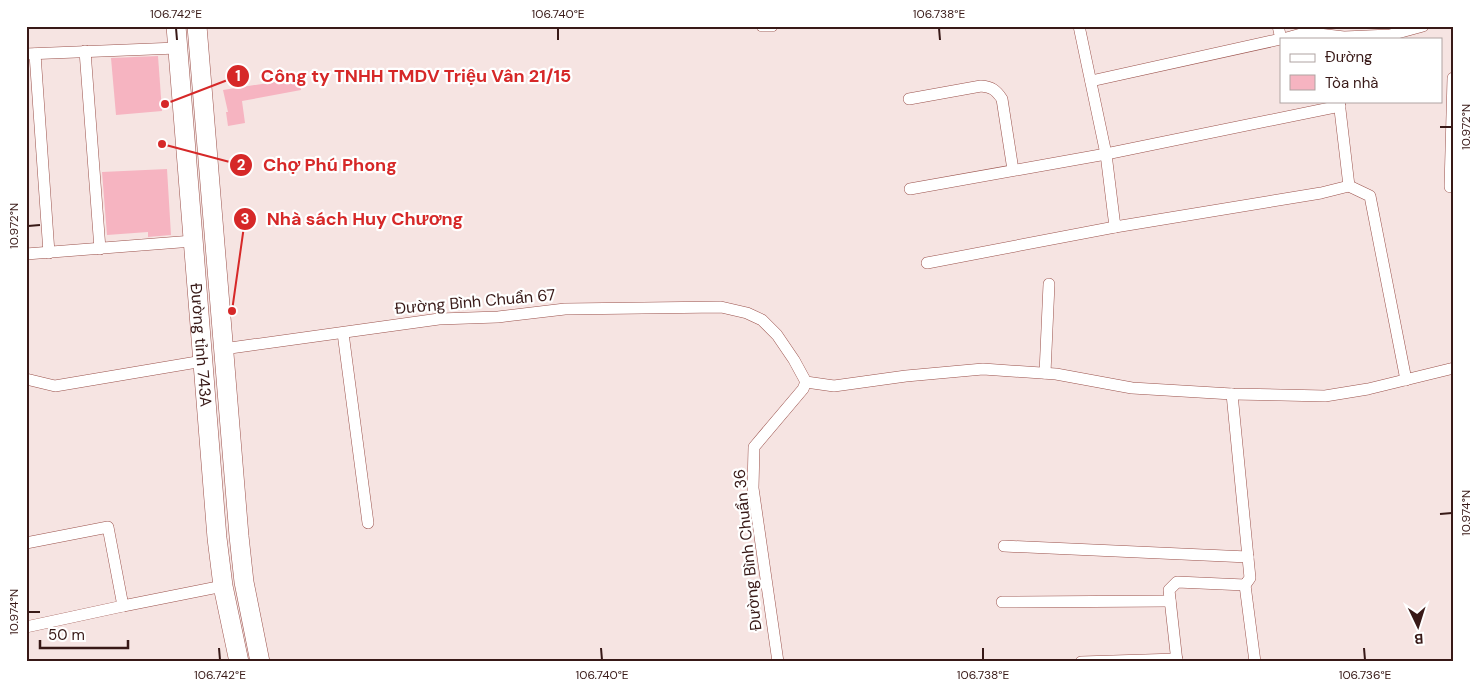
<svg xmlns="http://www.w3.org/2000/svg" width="1480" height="688" font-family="'DM Sans',sans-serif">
	<rect width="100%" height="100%" fill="#f6e4e2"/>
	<g fill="#f6b4c1">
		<path d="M 158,56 L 162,111 L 116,115 L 111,58 Z"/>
		<path d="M 300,78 L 301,90 L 242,101 L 245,123 L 228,126 L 226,112 L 228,112 L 223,90 Z"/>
		<path d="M 167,169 L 171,235 L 148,237 L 148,232 L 107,235 L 102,172 Z"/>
	</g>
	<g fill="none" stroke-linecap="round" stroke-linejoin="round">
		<defs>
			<g id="minor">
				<path d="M 762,26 L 772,26"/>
				<path d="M 1079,26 L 1106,154 L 1115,227 L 1321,193 L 1349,186 L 1339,101"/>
				<path d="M 1278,26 L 1281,39"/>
				<path d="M 1283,39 L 1301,34 L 1310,33 L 1344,37 L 1390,35 L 1423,26"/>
				<path d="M 85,51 L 100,249"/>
				<path d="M 26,54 L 177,48"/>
				<path d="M 35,54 L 49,253"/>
				<path d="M 1091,81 L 1281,39"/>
				<path d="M 909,99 L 981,86 C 992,87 996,90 1002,99 L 1013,170"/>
				<path d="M 1349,186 L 1370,196 L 1406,380"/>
				<path d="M 1450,187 L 1453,78"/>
				<path d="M 910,189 L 1106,154 L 1340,106"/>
				<path d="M 26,254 L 193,241"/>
				<path d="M 927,263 L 1115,227"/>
				<path d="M 343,333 L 368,523"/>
				<path d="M 223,349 L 439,319 L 498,317 L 565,309 L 721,307 L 747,313 L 762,320 L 777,335 L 794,360 L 806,382 L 803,389 L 754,447 L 753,488 L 778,662"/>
				<path d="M 1045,373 L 1049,284"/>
				<path d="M 26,379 L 55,386 L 203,361"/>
				<path d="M 806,382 L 834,386 L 906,376 L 983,369 L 1056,374 L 1132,388 L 1232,394 L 1325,396 L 1368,389 L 1454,368"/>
				<path d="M 26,543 L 108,527 L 123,606 L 223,586"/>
				<path d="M 1004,546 L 1248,557"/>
				<path d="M 1245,585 L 1255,662"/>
				<path d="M 1002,602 L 1170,601"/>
				<path d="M 26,627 L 123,606"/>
				<path d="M 1081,662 L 1177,659"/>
				<path d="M 1177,662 L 1169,590 L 1177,582 L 1245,585 L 1250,578 L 1232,394"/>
			</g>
			<g id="primary">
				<path id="s1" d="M 176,26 L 217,538 L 223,586 L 239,662"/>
				<path d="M 197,26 L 239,536 L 244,582 L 260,662"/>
			</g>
		</defs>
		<use href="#minor" stroke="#9b524c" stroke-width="12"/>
		<use href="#primary" stroke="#9b524c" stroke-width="20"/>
		<use href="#minor" stroke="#fff" stroke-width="11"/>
		<use href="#primary" stroke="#fff" stroke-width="19"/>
	</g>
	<path fill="none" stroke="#381917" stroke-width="2" d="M 176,28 L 177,40M 558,28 L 558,40M 939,28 L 940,40M 1440,127 L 1452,127M 28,226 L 40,225M 1440,514 L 1452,513M 28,612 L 40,612M 219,648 L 220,660M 601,648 L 602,660M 983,648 L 983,660M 1364,648 L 1365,660"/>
	<g text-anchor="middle" stroke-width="4.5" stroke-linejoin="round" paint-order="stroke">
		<g font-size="16" fill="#381917" stroke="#fff">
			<text transform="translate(475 301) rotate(-5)" y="6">Đường Bình Chuẩn 67</text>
			<text dy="6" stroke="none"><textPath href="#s1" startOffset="320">Đường tỉnh 743A</textPath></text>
			<text transform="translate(747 550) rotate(-96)" y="6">Đường Bình Chuẩn 36</text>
		</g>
	</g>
	<path fill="none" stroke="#d62828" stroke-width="2" d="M165 104L238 76M162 144L241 165M232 311L245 219"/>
	<g fill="#d62828" stroke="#fff" stroke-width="2">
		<circle cx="165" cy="104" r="5"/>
		<circle cx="162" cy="144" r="5"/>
		<circle cx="232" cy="311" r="5"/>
		<circle cx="238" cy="76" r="12"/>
		<circle cx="241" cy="165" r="12"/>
		<circle cx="245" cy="219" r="12"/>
	</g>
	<g font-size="15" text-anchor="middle" font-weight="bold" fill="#fff">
		<text x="238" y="81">1</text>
		<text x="241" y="170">2</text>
		<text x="245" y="224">3</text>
	</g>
	<g font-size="18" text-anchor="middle" font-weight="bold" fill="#d62828" stroke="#fff" stroke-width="4.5" stroke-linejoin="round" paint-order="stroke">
		<text x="416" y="82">Công ty TNHH TMDV Triệu Vân 21/15</text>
		<text x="330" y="171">Chợ Phú Phong</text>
		<text x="365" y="225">Nhà sách Huy Chương</text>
	</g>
	<rect width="1480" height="688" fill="none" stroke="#ffffff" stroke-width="55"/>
	<rect x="1280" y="38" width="162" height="65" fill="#ffffff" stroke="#afa3a2"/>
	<rect x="1290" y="54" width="25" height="8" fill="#ffffff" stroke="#afa3a2"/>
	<text x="1325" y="62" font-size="15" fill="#381917">Đường</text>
	<rect x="1290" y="75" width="25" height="15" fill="#f6b4c1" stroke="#afa3a2"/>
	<text x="1325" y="88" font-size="15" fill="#381917">Tòa nhà</text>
	<g transform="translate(1418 626) rotate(176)" stroke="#ffffff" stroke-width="4" paint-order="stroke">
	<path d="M0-4L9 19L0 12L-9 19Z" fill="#381917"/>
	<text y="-8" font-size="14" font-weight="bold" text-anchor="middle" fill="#381917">B</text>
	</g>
	<path d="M40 640v8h88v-8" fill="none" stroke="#381917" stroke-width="2.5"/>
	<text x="48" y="640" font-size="15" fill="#381917" stroke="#ffffff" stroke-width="4" paint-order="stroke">50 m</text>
	<rect x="28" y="28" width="1424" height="632" fill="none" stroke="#381917" stroke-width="2"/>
	<g font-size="12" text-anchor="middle" fill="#381917">
		<text x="176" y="18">106.742°E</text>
		<text x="558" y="18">106.740°E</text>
		<text x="939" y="18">106.738°E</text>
		<text transform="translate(1466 127) rotate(-90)" y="4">10.972°N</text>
		<text transform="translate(14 226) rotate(-90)" y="4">10.972°N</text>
		<text transform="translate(1466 513) rotate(-90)" y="4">10.974°N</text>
		<text transform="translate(14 612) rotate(-90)" y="4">10.974°N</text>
		<text x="220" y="679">106.742°E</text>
		<text x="602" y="679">106.740°E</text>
		<text x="983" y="679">106.738°E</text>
		<text x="1365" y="679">106.736°E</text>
	</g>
</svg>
